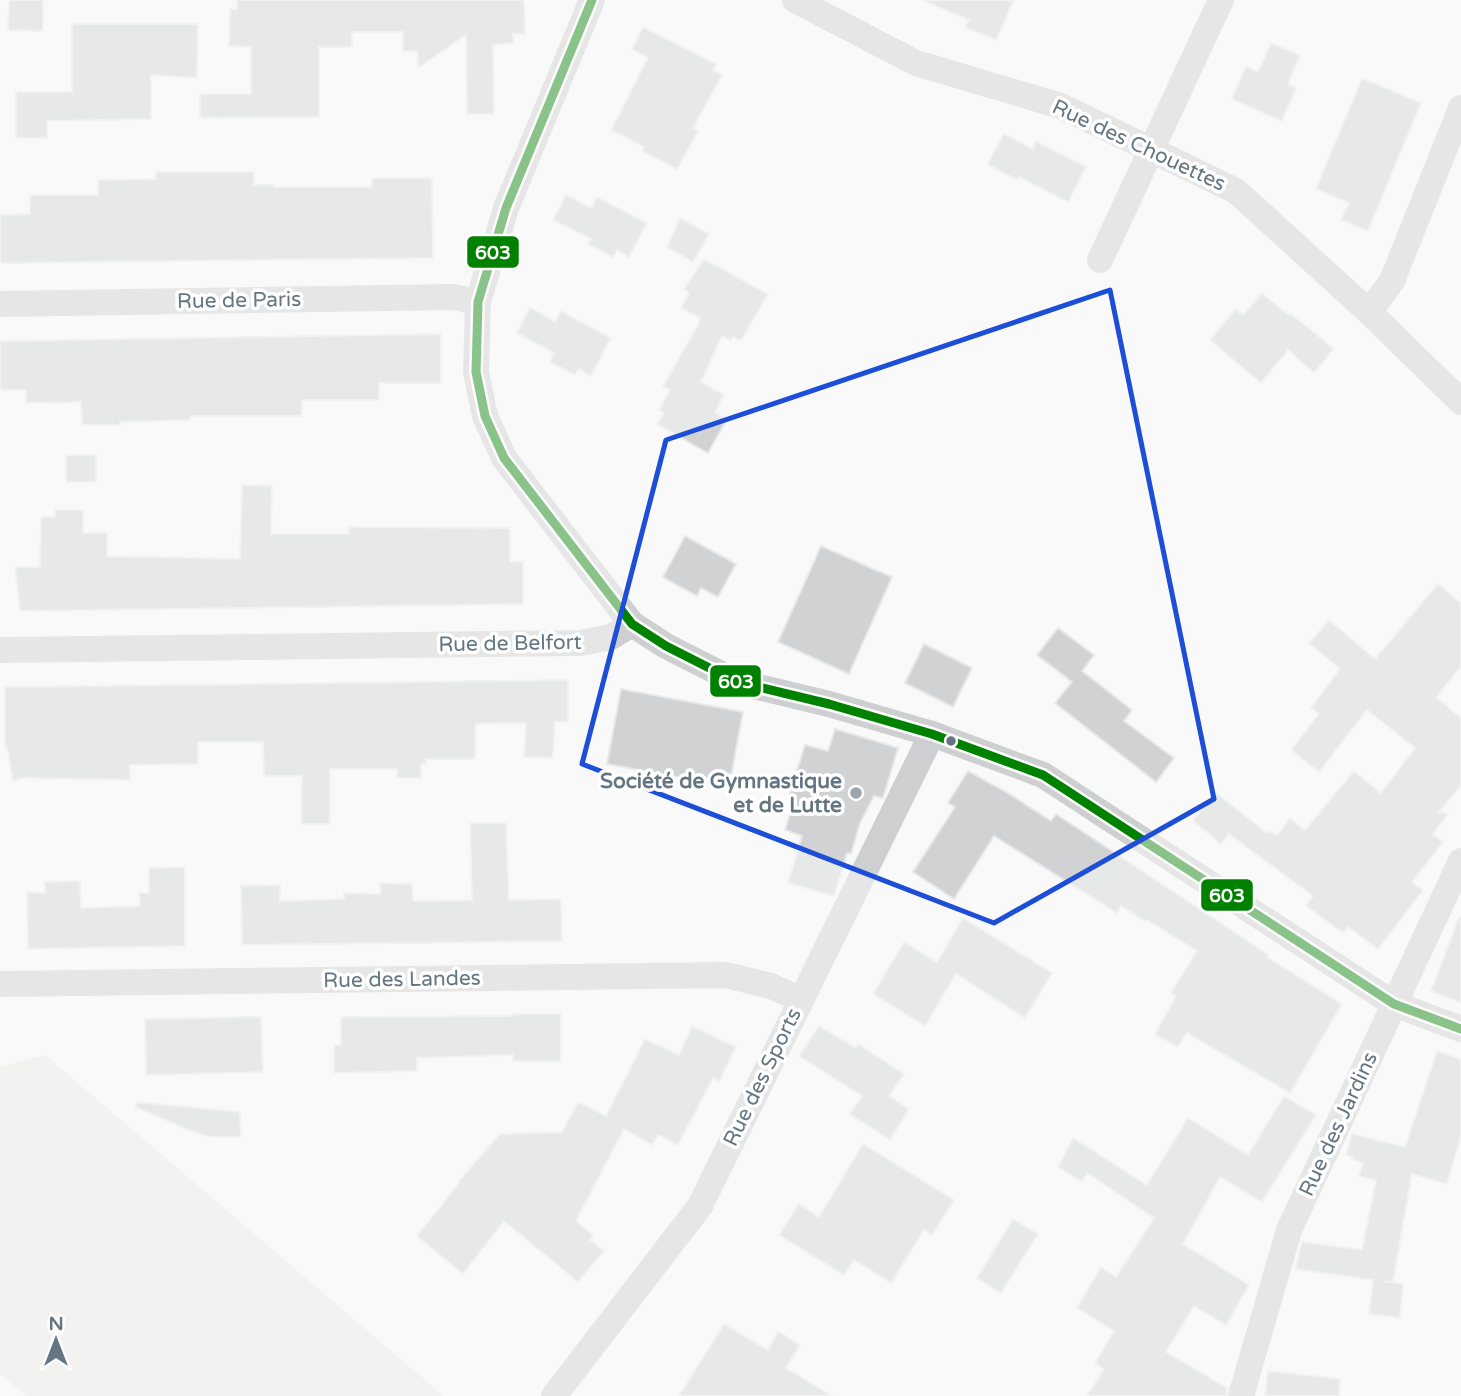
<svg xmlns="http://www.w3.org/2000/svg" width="1461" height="1396" font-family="'Varela Round',sans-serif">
	<rect width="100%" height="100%" fill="#f9f9f9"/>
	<path fill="#e8ebe6" d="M 45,1055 L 444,1396 L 26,1396 L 0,1374 L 0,1067 Z"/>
	<g fill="#d0d2d3" stroke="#e8e8e8" stroke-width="2">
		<path d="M 9,0 L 43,0 L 43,31 L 8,30 Z"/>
		<path d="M 237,0 L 524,0 L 525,34 L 513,34 L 514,43 L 493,45 L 494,114 L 467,114 L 466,35 L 418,68 L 417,51 L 403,51 L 403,32 L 352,32 L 352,47 L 319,47 L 319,117 L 200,118 L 200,94 L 251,94 L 251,47 L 229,46 L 230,9 L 237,9 Z"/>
		<path d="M 922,0 L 1014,0 L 996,40 L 965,27 L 969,20 Z"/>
		<path d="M 72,24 L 198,24 L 197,78 L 151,75 L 151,119 L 47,121 L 47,138 L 16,138 L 16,92 L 72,92 Z"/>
		<path d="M 643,27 L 716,64 L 713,70 L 722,75 L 693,128 L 698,131 L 677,169 L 642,151 L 644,147 L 611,130 L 648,58 L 632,49 Z"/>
		<path d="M 1271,43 L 1300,55 L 1288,84 L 1296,88 L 1282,121 L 1232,99 L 1246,66 L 1258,72 Z"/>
		<path d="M 1362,78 L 1421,103 L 1368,231 L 1341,220 L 1349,203 L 1316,189 Z"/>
		<path d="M 1004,134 L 1033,149 L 1036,141 L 1086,167 L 1068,202 L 1019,177 L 1017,180 L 987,164 Z"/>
		<path d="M 156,172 L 254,172 L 254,185 L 274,185 L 274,187 L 372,187 L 372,178 L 432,178 L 433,258 L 0,263 L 0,215 L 30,214 L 30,195 L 98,195 L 98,180 L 156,179 Z"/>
		<path d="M 566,195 L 591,208 L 597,197 L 647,223 L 629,257 L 617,250 L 613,257 L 588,244 L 591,239 L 553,220 Z"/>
		<path d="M 680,218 L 709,234 L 693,262 L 667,247 Z"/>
		<path d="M 704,259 L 768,294 L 741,341 L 733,337 L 731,341 L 722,336 L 701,382 L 724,395 L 715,412 L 727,419 L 708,453 L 657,424 L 664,413 L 659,410 L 670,390 L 663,386 L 699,323 L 700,318 L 681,308 L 689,293 L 684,289 Z"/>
		<path d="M 1262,293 L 1288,315 L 1290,313 L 1334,349 L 1314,373 L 1288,350 L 1261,383 L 1210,340 L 1236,309 L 1243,315 Z"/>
		<path d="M 530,307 L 555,322 L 561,311 L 611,338 L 591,376 L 579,369 L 575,375 L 550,362 L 554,353 L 517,333 Z"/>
		<path d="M 441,334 L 441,383 L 379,383 L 379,400 L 302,400 L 301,416 L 190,416 L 190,420 L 120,422 L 120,425 L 82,425 L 81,402 L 26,403 L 26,390 L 0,390 L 0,341 Z"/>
		<rect x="66" y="455" width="30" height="27"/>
		<path d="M 242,485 L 272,486 L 271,534 L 349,534 L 349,527 L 510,528 L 510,562 L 523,561 L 523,604 L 20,611 L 15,567 L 40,567 L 41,517 L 55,517 L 55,510 L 83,510 L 83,533 L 107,533 L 107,556 L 240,559 Z"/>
		<path d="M 685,536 L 736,564 L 718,597 L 701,588 L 697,596 L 663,577 Z"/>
		<path d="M 821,546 L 892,577 L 849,674 L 778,642 Z"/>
		<path d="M 1438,584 L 1461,603 L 1461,667 L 1436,697 L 1461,718 L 1461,786 L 1439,812 L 1448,814 L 1433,834 L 1443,842 L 1412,882 L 1423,890 L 1378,949 L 1348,927 L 1343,933 L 1306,906 L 1313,896 L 1229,834 L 1221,844 L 1193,821 L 1215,792 L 1267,833 L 1269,830 L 1277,836 L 1290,818 L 1305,830 L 1354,771 L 1381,793 L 1415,748 L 1367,710 L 1319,772 L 1291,750 L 1319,714 L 1311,708 L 1340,669 L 1309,643 L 1329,620 L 1375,659 Z"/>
		<path d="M 1058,628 L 1094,655 L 1082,671 L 1132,710 L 1124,721 L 1174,758 L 1156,782 L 1055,703 L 1072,682 L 1037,655 Z"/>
		<path d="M 924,644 L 972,668 L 953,707 L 905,683 Z"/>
		<path d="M 568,680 L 568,722 L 555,722 L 553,758 L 524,757 L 526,723 L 476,724 L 475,759 L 426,759 L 426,764 L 421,764 L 421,778 L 397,778 L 397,769 L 330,769 L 330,824 L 301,824 L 302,776 L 264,776 L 263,742 L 198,742 L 198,764 L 130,765 L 130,780 L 24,778 L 13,781 L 7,747 L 5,747 L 5,687 Z"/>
		<path d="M 621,689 L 743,712 L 729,787 L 607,764 Z"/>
		<path d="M 835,729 L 898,748 L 884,795 L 883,798 L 874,796 L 860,823 L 851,854 L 847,853 L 834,896 L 788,883 L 802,836 L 785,830 L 795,798 L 789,796 L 805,745 L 828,751 Z"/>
		<path d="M 968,771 L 1008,793 L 1051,821 L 1056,814 L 1269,955 L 1267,957 L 1342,1004 L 1290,1093 L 1187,1033 L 1178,1047 L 1155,1034 L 1176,996 L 1171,993 L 1197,951 L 1147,920 L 1146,922 L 1121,906 L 1117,913 L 994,836 L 954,899 L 913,872 L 955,807 L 948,803 Z"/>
		<path d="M 470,823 L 506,823 L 509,900 L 561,899 L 562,941 L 242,945 L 241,886 L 280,885 L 280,901 L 344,899 L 344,893 L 380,894 L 380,883 L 412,884 L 413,901 L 472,900 Z"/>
		<path d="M 185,867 L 185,946 L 28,949 L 27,892 L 45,893 L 45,882 L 80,881 L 81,908 L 140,906 L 139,893 L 149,893 L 149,868 Z"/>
		<path d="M 1459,917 L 1461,918 L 1461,1003 L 1431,991 Z"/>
		<path d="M 963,918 L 1052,973 L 1025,1018 L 956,974 L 925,1026 L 873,994 L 904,942 L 937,962 Z"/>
		<path d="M 513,1014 L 561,1014 L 561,1062 L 513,1061 L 513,1055 L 417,1058 L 417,1071 L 334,1073 L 334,1045 L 341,1045 L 341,1017 L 513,1016 Z"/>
		<path d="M 261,1017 L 263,1072 L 146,1075 L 145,1019 Z"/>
		<path d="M 692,1026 L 736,1047 L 719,1082 L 713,1078 L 678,1145 L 658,1135 L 652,1145 L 624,1129 L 576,1221 L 593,1235 L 590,1240 L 604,1251 L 578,1282 L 504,1221 L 463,1274 L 417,1236 L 459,1183 L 458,1182 L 500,1134 L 562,1132 L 578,1102 L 606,1116 L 645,1039 L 679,1055 Z"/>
		<path d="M 819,1026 L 856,1048 L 858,1044 L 904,1074 L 889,1096 L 909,1109 L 890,1140 L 850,1114 L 862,1096 L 799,1056 Z"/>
		<path d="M 1437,1051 L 1461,1059 L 1461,1136 L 1447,1184 L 1412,1174 L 1393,1282 L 1383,1281 L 1403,1284 L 1400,1318 L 1369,1314 L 1373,1280 L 1296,1269 L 1298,1257 L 1302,1242 L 1362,1250 L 1376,1181 L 1359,1176 L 1363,1163 L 1352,1159 L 1353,1157 L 1346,1155 L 1352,1134 L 1405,1147 Z"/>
		<path d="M 1284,1096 L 1316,1115 L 1262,1202 L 1220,1177 L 1183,1244 L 1249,1285 L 1226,1325 L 1194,1306 L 1166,1352 L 1227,1388 L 1226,1396 L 1087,1396 L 1104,1369 L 1095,1363 L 1114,1331 L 1077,1308 L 1101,1267 L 1116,1277 L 1154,1218 L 1087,1173 L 1082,1182 L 1058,1167 L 1073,1138 L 1147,1185 L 1188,1118 L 1248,1155 Z"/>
		<path d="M 137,1102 L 240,1112 L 241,1137 L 209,1137 L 191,1131 L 135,1107 Z"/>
		<path d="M 863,1144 L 954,1200 L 932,1235 L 924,1230 L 891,1283 L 854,1260 L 844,1275 L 779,1235 L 799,1204 L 819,1217 Z"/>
		<path d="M 1013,1219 L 1038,1234 L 1001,1293 L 977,1278 Z"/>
		<path d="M 724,1324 L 768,1350 L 778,1331 L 800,1345 L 786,1368 L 832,1396 L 679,1396 Z"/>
		<path d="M 1268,1371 L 1340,1379 L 1339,1396 L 1265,1396 Z"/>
	</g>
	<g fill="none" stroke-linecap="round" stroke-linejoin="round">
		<g stroke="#cecfd0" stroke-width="26">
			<path d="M 592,0 L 506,208 L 478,302 L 476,372 L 485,416 L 504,458 L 632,624 L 666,646 L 737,682 L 829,704 L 932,734 L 1043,775 L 1394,1004 L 1461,1029"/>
			<path d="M 795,0 L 916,63 L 1061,106 L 1236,191 L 1369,312 L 1461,402"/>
			<path d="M 1100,260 L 1221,0"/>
			<path d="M 0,304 L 453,297 L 478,302"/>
			<path d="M 1369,312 L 1392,281 L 1461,108"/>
			<path d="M 0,650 L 580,643 L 611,637 L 632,624"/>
			<path d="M 0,984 L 726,975 L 771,986 L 800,999"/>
			<path d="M 554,1396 L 700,1206 L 932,734"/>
			<path d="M 1241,1396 L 1289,1230 L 1461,861"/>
		</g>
		<defs>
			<path id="bus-1" d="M 592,0 L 506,208 L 478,302 L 476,372 L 485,416 L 504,458 L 632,624 L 666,646 L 737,682 L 829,704 L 932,734 L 1043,775 L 1394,1004 L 1461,1029"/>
		</defs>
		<use href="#bus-1" stroke="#fff" stroke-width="14"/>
		<use href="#bus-1" stroke="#008200" stroke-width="9"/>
	</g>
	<path d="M0 0H1461V1396H0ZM 1110,290 L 1214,799 L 994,923 L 582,764 L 666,440 Z" fill="#f9f9f9" fill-opacity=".55" fill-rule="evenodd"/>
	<path fill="none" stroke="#1d4ed8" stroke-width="5" stroke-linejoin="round" d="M 1110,290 L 1214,799 L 994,923 L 582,764 L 666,440 Z"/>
	<circle fill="#657683" stroke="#fff" stroke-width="2.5" cx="951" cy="741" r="6"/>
	<circle fill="#99a4ac" stroke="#fff" stroke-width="2.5" cx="856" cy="793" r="7"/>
	<g text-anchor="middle" stroke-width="7" stroke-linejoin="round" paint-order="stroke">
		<g font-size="21" fill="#657683" stroke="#fff">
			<text transform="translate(1139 145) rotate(25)" y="7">Rue des Chouettes</text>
			<text transform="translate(239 300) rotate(-1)" y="7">Rue de Paris</text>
			<text transform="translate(510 643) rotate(-1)" y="7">Rue de Belfort</text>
			<text transform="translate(402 979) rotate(-1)" y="7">Rue des Landes</text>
			<text transform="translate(762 1077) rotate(-64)" y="7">Rue des Sports</text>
			<text transform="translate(1338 1124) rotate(-65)" y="7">Rue des Jardins</text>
		</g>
		<g font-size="21" font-weight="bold" fill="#657683" stroke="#fff" text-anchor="end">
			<text x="842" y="788">Société de Gymnastique<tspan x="842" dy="24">et de Lutte</tspan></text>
		</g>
	</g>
	<g stroke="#fff" stroke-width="2.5">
		<rect x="466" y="235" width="54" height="34" rx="7" fill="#008200"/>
		<rect x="709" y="664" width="53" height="34" rx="7" fill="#008200"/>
		<rect x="1200" y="878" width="54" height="34" rx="7" fill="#008200"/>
	</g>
	<g font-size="19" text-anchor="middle" font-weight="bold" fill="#fff">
		<text x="493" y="259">603</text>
		<text x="736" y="688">603</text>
		<text x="1227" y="902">603</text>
	</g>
	<g transform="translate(56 1340)" stroke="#ffffff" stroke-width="5" paint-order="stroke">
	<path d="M0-5L12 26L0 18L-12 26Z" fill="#657683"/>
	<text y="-10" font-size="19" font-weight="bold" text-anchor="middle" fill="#657683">N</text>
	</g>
</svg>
